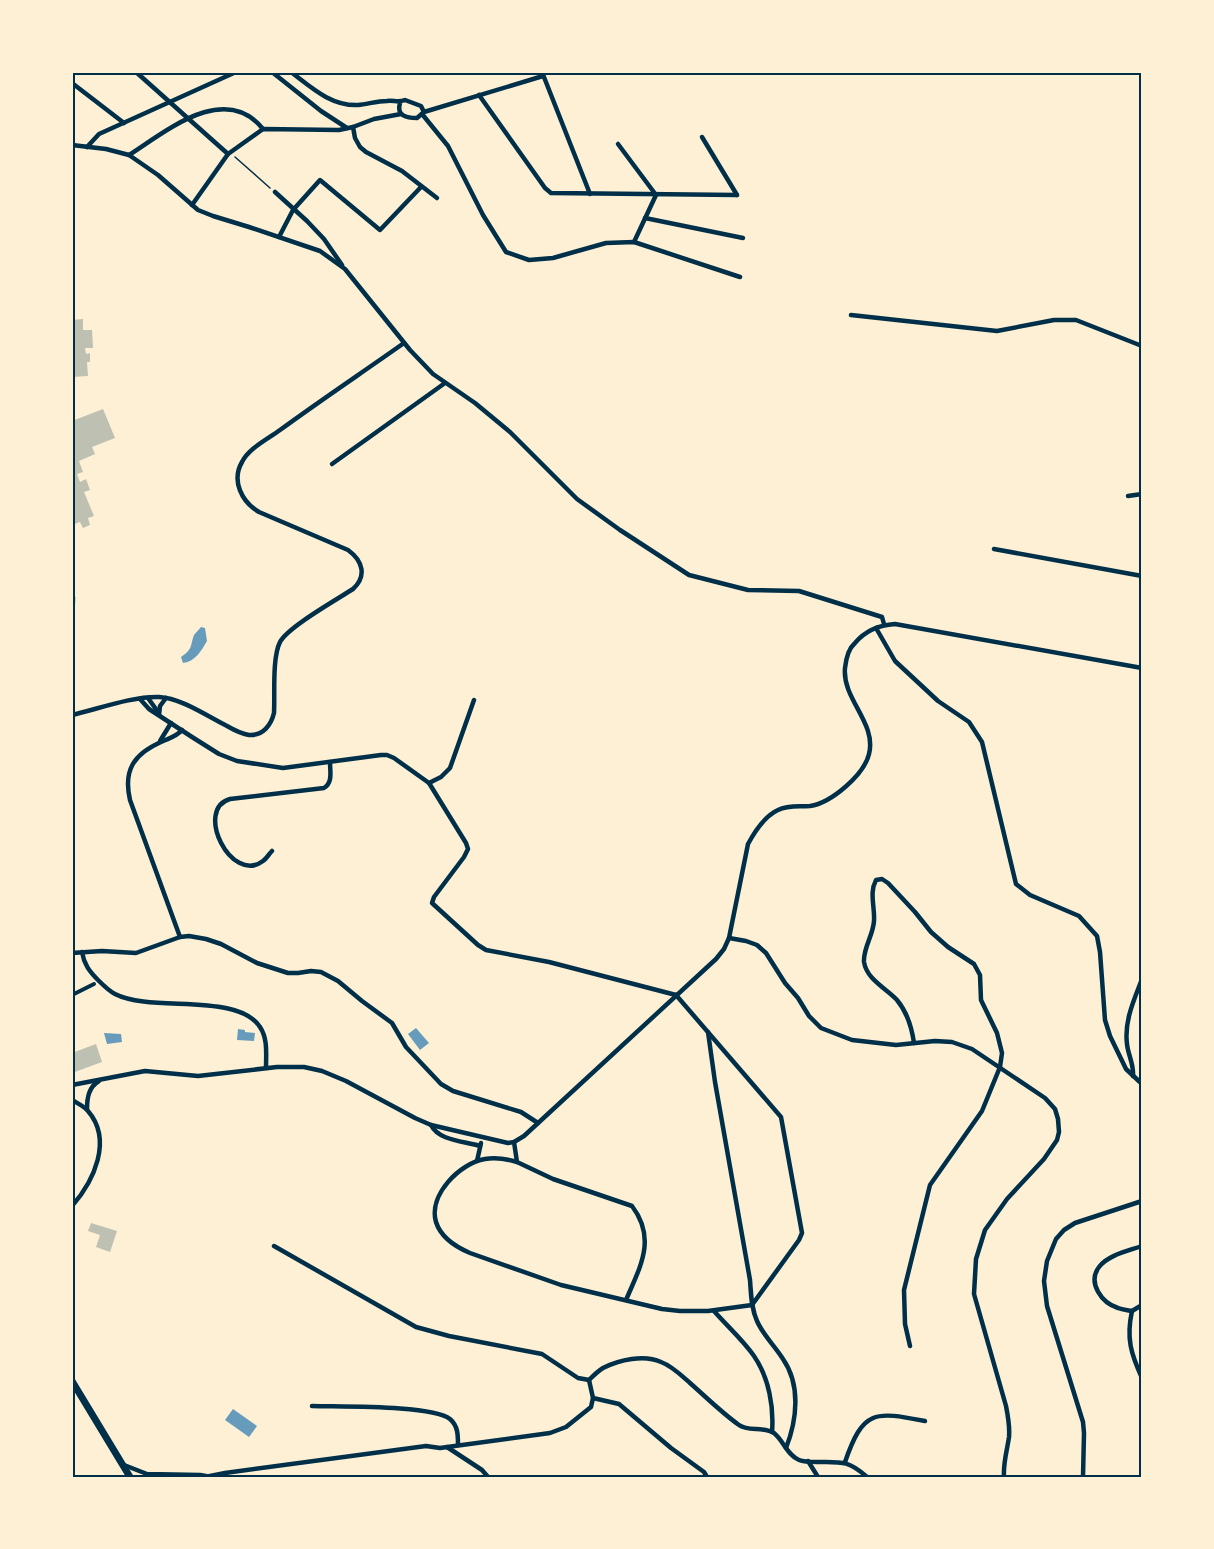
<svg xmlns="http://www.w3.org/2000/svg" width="1214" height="1549" font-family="Roboto,sans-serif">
	<rect width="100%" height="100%" fill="#fdf0d5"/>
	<g fill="#669bbc">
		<path d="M 201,627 L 205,628 L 207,641 C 201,651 196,661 183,663 L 181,657 C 193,649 190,646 194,635 C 196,632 199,630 201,627 Z"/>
		<path d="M 416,1028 L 429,1043 L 420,1050 L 408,1034 Z"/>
		<path d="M 238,1029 L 245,1030 L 245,1032 L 255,1033 L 254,1041 L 237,1040 Z"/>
		<path d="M 104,1033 L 121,1034 L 122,1042 L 107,1044 Z"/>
		<path d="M 233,1409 L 257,1426 L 249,1437 L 225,1420 Z"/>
	</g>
	<g fill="#bec0b2">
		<path d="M 83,319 L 83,330 L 92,330 L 93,348 L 85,348 L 86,354 L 90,353 L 90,362 L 87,362 L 88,376 L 72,377 L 72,320 Z"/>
		<path d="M 103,409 L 115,438 L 92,447 L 95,454 L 79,461 L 83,472 L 77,474 L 80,482 L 86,479 L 90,490 L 84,492 L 94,516 L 88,518 L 90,525 L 83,528 L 80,522 L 72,525 L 72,421 Z"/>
		<path d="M 72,596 L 76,597 L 73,621 L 72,621 Z"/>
		<path d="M 96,1044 L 102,1062 L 72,1073 L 72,1053 Z"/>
		<path d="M 91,1223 L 117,1231 L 110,1252 L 96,1247 L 100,1235 L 88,1231 Z"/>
	</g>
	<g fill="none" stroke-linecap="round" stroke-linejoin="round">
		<path stroke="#003049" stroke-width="1.5" d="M 235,157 L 270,188"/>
		<path stroke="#003049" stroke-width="4" d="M 72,995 L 94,984"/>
		<g stroke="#003049" stroke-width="4.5">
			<path d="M 136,72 L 228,154"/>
			<path d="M 272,72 L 321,111 L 347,128"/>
			<path d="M 291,72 C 312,88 331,106 358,105 C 368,104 377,101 387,101 C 394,100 398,103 405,100 L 421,106 L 424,112 L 417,118 C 407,118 396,116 400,103"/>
			<path d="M 542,72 L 590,194"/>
			<path d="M 72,83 L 124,123"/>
			<path d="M 479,95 L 545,188 L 551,193 L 737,195"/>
			<path d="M 424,112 L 543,76"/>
			<path d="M 422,114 L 448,146 L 483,215 L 506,252 L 529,260 L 553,258 L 606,243 L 634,242 L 740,277"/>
			<path d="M 353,127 L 355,138 L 360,147 L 366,152 L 402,171 L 437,198"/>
			<path d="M 702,137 L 737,195"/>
			<path d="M 618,144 L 656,195 L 634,242"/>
			<path d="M 72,145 L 106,149 L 129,155 L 158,175 L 198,210 L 213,216 L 249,227 L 320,251 L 345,269 L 410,350 L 433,374 L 475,403 L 510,432 L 577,499 L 620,530 L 689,575 L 748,590 L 799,591 L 882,617 L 884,624"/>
			<path d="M 87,147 L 99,134 L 236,72"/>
			<path d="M 129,155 C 165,132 225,81 263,129"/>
			<path d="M 275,192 L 307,221 L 324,239 L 342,265"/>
			<path d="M 192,205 L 228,154 L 263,129 L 339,130 L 353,127 L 374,119 L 401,114"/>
			<path d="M 645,218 L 743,238"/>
			<path d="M 279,237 L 293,210 L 320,180 L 380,230 L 421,187"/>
			<path d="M 851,315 L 997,331 L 1054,320 L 1076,320 L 1142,346"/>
			<path d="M 332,464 L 445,383"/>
			<path d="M 1128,496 L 1142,494"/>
			<path d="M 994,549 L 1142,576"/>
			<path d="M 876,628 L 895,661 L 938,701 L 969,722 L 982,742 L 1016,884 L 1030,895 L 1079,916 L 1097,936 L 1100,952 L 1105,1020 L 1110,1036 L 1126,1069 L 1142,1084"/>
			<path d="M 148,698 L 158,712"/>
			<path d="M 140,699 L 149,709 L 192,737 L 219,754 L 237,761 L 283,768 L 381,755 L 387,755 L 394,758 L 429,783 L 466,843 L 468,849 L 464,857 L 434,897 L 432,903 L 478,945 L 486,950 L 549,962 L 676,995"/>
			<path d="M 72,715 C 98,709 133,696 159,697 C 181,698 207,716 227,726 C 234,730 241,734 249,735 C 263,736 271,725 274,713 C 275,694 272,658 280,642 C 288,627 336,600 353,589 C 367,576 363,561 348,550 L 259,512 C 242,502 231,481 242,462 C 249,448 268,439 280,430 C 321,400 363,372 404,343"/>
			<path d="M 159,715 L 160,706 L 166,698"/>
			<path d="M 160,741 L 171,723"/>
			<path d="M 429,783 L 441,777 L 450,768 L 474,700"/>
			<path d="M 272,851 C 269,854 266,859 263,861 C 231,885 194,809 230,799 L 324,788 C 333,782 330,772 330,762"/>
			<path d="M 180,937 L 130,800 C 123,770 134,754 161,742 C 169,738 176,737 182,730"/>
			<path d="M 729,938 L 746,941 L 757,945 L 766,953 L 785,983 L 798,998 L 809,1016 L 821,1028 L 852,1040 L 896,1045 L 935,1041 L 952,1042 L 972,1049 L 1045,1098 L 1055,1109 L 1058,1119 L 1059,1132 L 1057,1140 L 1044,1159 L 1007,1199 L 985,1230 L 976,1259 L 974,1294 L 1006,1406 C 1008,1416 1010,1426 1009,1437 C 1007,1451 1003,1463 1004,1477"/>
			<path d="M 82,952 C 84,964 89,971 98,980 C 103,985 109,991 115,994 C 152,1013 237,992 260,1027 C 268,1039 266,1054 266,1068"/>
			<path d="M 72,953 L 102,951 L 136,953 L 180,937 L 189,936 L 206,939 L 221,944 L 257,963 L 288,973 L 298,973 L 311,971 L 321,972 L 338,981 L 362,1001 L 392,1023 L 406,1047 L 441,1084 L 453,1091 L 521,1112 L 538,1123"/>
			<path d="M 708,1032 L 715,1082 L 750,1280 C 751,1293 751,1308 757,1321 C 763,1335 775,1346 783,1359 C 801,1385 797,1420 786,1448"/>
			<path d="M 1133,1076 C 1134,1064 1128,1055 1127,1044 C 1124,1021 1134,1000 1142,979"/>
			<path d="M 72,1085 L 145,1071 L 198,1076 L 277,1067 L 304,1067 L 322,1071 L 346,1081 L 415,1118 L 431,1125 L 508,1143 L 514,1142 L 524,1136 L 716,959 L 724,949 L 729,938 L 748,844 C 755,831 765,816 778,810 C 788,805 799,807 810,806 C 831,803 864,775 869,754 C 877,723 842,699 845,668 C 846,659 848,649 855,643 C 865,631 880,625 895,624 L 1142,668"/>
			<path d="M 72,1100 C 77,1103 84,1106 88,1111 C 113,1140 94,1181 72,1206"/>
			<path d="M 87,1109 C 87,1097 89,1087 99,1081"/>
			<path d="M 431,1125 C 439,1141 464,1141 480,1146"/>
			<path d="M 514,1142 L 517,1162 L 553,1179 L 632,1206 C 657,1239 640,1267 626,1300"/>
			<path d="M 477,1161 L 481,1143"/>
			<path d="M 517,1162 C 507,1159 496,1157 485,1159 C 460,1163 428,1195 436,1222 C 441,1238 456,1247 470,1253 L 561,1285 L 662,1309 L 680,1311 L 708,1311 L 752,1305 L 799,1240 L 802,1233 L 781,1117 L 676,995"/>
			<path d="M 274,1246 L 416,1327 L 449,1336 L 542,1354 L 578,1378 L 589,1380"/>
			<path d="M 1142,1305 L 1132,1311 C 1126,1338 1131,1354 1142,1378"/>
			<path d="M 714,1311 C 727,1326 743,1340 754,1356 C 769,1378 774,1407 772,1432"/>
			<path d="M 1132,1311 C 1128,1310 1123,1310 1118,1308 C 1102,1303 1087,1283 1099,1267 C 1108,1255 1128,1251 1142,1246"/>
			<path d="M 910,1346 L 905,1324 L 904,1290 L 930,1185 L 982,1111 L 1000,1067 L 1002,1053 L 997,1033 L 981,1000 L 980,975 L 974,964 L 948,947 L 931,932 L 915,912 L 888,883 L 882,879 L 876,880 C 869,893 875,907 874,921 C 873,936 863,948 864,962 C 867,980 886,988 897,1000 C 907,1012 912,1029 914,1043"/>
			<path d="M 589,1380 C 593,1376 598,1371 603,1368 C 619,1360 644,1354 661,1362 C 672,1366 681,1375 690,1383 C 706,1397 722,1413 739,1425 C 748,1432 763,1426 774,1433 C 783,1440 787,1455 799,1460 C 804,1462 811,1462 817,1462 C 841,1462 848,1460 867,1477"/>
			<path d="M 593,1398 L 619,1404 L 671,1448 L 704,1472 L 707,1477"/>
			<path d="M 312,1406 C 339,1407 432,1405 450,1419 C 458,1426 458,1435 458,1445"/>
			<path d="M 447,1447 L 482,1470 L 488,1477"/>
			<path d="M 808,1461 L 818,1477"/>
			<path d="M 845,1462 C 863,1410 874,1411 925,1421"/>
			<path d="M 124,1465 L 147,1474 L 200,1475 L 206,1476"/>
			<path d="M 205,1477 L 225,1473 L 426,1446 L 440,1448 L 550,1433 L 566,1427 L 591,1407 L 593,1398 L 589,1380"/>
			<path d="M 1083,1477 L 1084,1433 L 1083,1422 L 1047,1306 L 1044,1281 L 1047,1261 L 1056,1239 L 1064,1230 L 1075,1223 L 1142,1201"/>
		</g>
		<path stroke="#003049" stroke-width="7" d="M 72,1381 L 130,1477"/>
	</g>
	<rect width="1214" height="1549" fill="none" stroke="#fdf0d5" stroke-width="147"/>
	<rect x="74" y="74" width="1066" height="1402" fill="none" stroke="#003049" stroke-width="2"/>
</svg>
